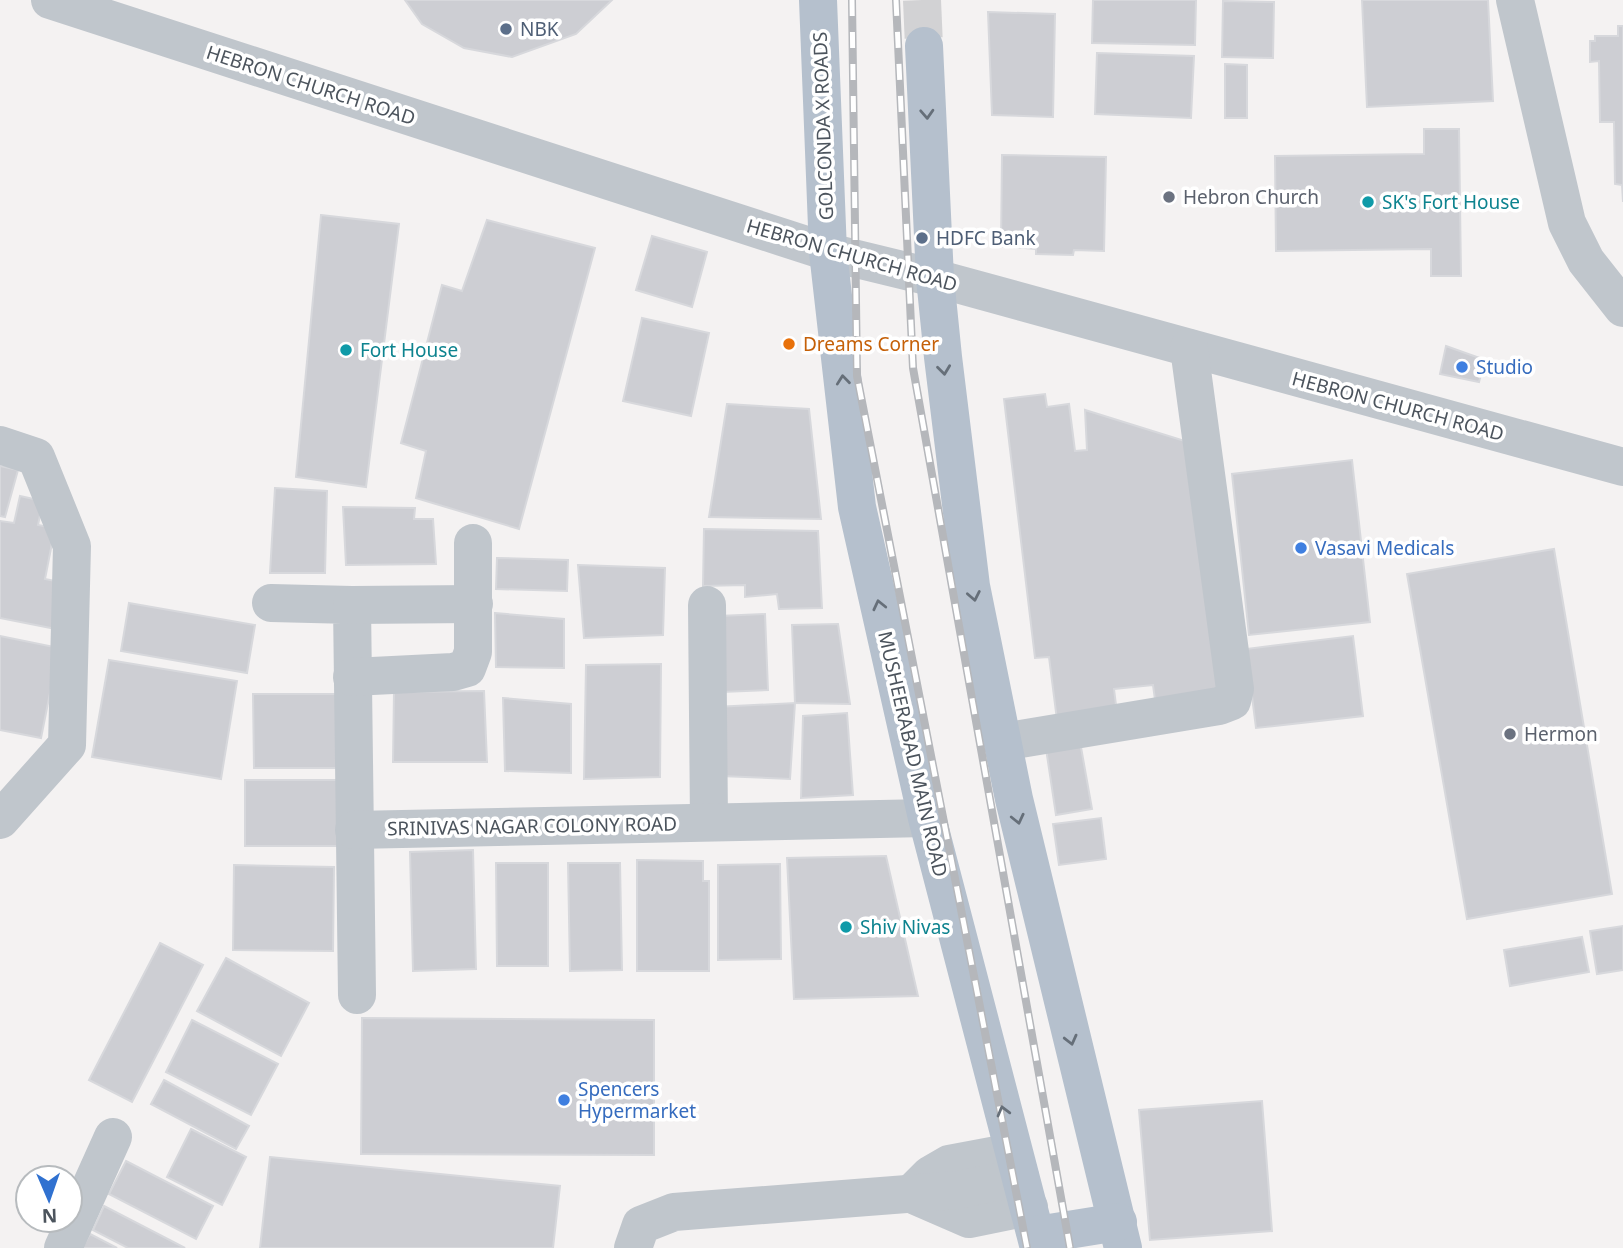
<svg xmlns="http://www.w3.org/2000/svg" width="1623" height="1248" font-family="'Noto Sans',sans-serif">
	<rect width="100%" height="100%" fill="#f4f2f2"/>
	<g fill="#cdced3" stroke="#d7d8dc" stroke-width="2">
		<path d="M 405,0 L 612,0 L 576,34 L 512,57 L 464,48 L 422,24 Z"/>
		<path d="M 1093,0 L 1196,0 L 1195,45 L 1092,43 Z"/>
		<path d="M 1362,0 L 1488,0 L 1493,101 L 1367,107 Z"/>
		<path d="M 1223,1 L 1274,2 L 1273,58 L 1222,57 Z"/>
		<path d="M 988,12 L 1055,14 L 1053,117 L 992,115 Z"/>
		<path d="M 1618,26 L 1623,26 L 1623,202 L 1622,185 L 1615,184 L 1614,122 L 1600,122 L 1599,61 L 1590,62 L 1590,41 L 1595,41 L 1595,36 L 1618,36 Z"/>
		<path d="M 1097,53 L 1194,56 L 1191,118 L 1095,114 Z"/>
		<path d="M 1225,64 L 1247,65 L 1247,118 L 1225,118 Z"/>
		<path d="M 1424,129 L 1459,129 L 1461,276 L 1431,276 L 1431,249 L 1276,251 L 1275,156 L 1424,154 Z"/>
		<path d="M 1002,155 L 1106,157 L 1104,251 L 1074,250 L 1073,255 L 1036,254 L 1036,249 L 1001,246 Z"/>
		<path d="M 321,215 L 399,224 L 366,487 L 296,477 Z"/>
		<path d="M 487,220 L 595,248 L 519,529 L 416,498 L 426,451 L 401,443 L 442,285 L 462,291 Z"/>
		<path d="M 652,236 L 707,252 L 692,307 L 636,290 Z"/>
		<path d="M 642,318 L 709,333 L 691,416 L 623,401 Z"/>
		<path d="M 1446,346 L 1485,360 L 1479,382 L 1440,374 Z"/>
		<path d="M 1045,394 L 1047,407 L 1069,404 L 1075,451 L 1087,450 L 1085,410 L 1188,442 L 1226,698 L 1156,707 L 1153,685 L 1114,689 L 1117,713 L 1057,720 L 1049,657 L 1035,658 L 1004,399 Z"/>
		<path d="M 727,404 L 809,409 L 821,519 L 709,517 Z"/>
		<path d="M 1352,460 L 1370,622 L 1249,635 L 1232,474 Z"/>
		<path d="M 0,466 L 18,470 L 5,517 L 0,516 Z"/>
		<path d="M 275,488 L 327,491 L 325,573 L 270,573 Z"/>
		<path d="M 20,496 L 43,501 L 38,525 L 55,528 L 45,579 L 75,585 L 66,631 L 0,618 L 0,521 L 14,523 Z"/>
		<path d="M 343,507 L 415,508 L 414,519 L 433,519 L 436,564 L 346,565 Z"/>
		<path d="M 704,529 L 818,531 L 822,608 L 779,609 L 777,594 L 745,597 L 745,585 L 703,586 Z"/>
		<path d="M 1554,549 L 1612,894 L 1467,919 L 1407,574 Z"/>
		<path d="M 497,558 L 568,560 L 567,591 L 496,589 Z"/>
		<path d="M 578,565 L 665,568 L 663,635 L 584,638 Z"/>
		<path d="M 129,603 L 255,625 L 247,673 L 121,651 Z"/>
		<path d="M 495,613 L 564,619 L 564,668 L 496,667 Z"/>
		<path d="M 765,614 L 768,690 L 722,692 L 719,616 Z"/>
		<path d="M 838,624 L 850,704 L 795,703 L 792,625 Z"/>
		<path d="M 0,636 L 59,648 L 41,738 L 0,730 Z"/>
		<path d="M 1353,636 L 1363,716 L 1256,728 L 1246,649 Z"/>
		<path d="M 109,660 L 237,681 L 221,779 L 92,757 Z"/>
		<path d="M 661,664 L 660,777 L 584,779 L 586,665 Z"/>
		<path d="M 484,691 L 487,762 L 393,762 L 394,692 Z"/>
		<path d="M 253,694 L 341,694 L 341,768 L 254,768 Z"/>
		<path d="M 503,698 L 571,704 L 571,773 L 505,771 Z"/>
		<path d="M 795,703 L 790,779 L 721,776 L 715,707 Z"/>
		<path d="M 847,713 L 853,795 L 801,798 L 803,716 Z"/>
		<path d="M 1079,736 L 1092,809 L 1056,815 L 1045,742 Z"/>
		<rect x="245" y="780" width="94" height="66"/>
		<path d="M 1101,818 L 1106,859 L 1059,865 L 1053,824 Z"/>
		<path d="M 473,850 L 476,969 L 413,971 L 410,852 Z"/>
		<path d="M 886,856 L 918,996 L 794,999 L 787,858 Z"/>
		<path d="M 637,860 L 703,861 L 703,881 L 709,881 L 709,971 L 637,971 Z"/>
		<path d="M 496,863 L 548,863 L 548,966 L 497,966 Z"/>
		<path d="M 568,863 L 620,863 L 622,970 L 570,971 Z"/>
		<path d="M 780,864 L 781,959 L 718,960 L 718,865 Z"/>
		<path d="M 234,865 L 334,867 L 333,951 L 233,950 Z"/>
		<path d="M 1623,926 L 1623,970 L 1597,974 L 1590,931 Z"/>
		<path d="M 1582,937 L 1589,972 L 1510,986 L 1504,950 Z"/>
		<path d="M 160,943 L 203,965 L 132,1102 L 89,1080 Z"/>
		<path d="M 226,958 L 309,1003 L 281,1056 L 197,1011 Z"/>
		<path d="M 362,1018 L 654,1020 L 654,1155 L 361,1154 Z"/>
		<path d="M 192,1020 L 278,1064 L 251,1115 L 166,1072 Z"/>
		<path d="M 164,1080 L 249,1126 L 236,1149 L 151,1104 Z"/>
		<path d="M 1262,1101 L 1272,1231 L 1150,1240 L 1139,1110 Z"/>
		<path d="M 191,1129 L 246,1157 L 222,1205 L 167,1177 Z"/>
		<path d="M 270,1157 L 560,1186 L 553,1248 L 260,1248 Z"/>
		<path d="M 126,1161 L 213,1206 L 196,1239 L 109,1194 Z"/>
		<path d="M 104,1206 L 185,1248 L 128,1248 L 93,1230 Z"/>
		<path d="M 90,1234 L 117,1248 L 82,1248 Z"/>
	</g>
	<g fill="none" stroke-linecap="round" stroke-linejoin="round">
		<path stroke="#d2d2d4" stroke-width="38" stroke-dasharray="38 19" stroke-linecap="butt" d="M 922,0 L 924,46"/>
		<g stroke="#c0c6cc" stroke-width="38">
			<path d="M 50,0 L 828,252 L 935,278 L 1623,467"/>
			<path d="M 1515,0 L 1567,223 L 1586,261 L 1623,308"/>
			<path d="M 0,445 L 36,457 L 72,546 L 67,745 L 0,820"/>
			<path d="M 271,603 L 352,605 L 357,995"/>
			<path d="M 352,605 L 474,604"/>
			<path d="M 707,605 L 709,822"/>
			<path d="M 352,677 L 453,672 L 467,668 L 473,652 L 473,543"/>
			<path d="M 1003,742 L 1219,706 L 1232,701 L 1235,689 L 1189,348"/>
			<path d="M 354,830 L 927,818"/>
			<path d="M 911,1194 L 930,1175 L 949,1164 L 1013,1152"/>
			<path d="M 916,1196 L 969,1219 L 1029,1207"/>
			<path d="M 63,1248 L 113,1137"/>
			<path d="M 633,1248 L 641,1225 L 674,1212 L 958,1190 L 1020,1177"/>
		</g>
		<g stroke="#b5c0cd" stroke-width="38">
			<path d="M 818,0 L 828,252 L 857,507 L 927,818 L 1039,1248"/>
			<path d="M 924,46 L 935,278 L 943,357 L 971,586 L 1014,799 L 1123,1248"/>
			<path d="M 1037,1235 L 1118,1222"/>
		</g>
		<defs>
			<g id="rail">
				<path d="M 852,0 L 857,376 L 1027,1248"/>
				<path d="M 896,0 L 913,368 L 1070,1248"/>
			</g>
		</defs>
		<use href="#rail" stroke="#b5b7bb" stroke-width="8"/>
		<use href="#rail" stroke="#fff" stroke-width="5" stroke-dasharray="16" stroke-linecap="butt"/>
	</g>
	<defs><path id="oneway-chevron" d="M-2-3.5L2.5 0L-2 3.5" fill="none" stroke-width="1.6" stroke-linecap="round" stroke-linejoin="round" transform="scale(1.75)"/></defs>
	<g stroke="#666f79">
		<use href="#oneway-chevron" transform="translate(927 114) rotate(87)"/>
		<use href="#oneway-chevron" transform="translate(944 370) rotate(83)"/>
		<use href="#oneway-chevron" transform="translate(843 380) rotate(-96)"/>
		<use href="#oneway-chevron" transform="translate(974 596) rotate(79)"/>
		<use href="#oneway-chevron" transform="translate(879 605) rotate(-103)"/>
		<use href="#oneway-chevron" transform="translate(1018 819) rotate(77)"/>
		<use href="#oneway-chevron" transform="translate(1071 1040) rotate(76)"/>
		<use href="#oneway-chevron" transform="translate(1003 1111) rotate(-105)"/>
	</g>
	<g fill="#5c6f8a" stroke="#fff" stroke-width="2.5">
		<circle cx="506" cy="29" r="7"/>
		<circle cx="922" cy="238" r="7"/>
	</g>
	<g fill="#6b7280" stroke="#fff" stroke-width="2.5">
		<circle cx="1169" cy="197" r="7"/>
		<circle cx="1510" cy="734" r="7"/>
	</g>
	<g fill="#0f9aa8" stroke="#fff" stroke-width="2.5">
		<circle cx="1368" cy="202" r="7"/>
		<circle cx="346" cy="350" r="7"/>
		<circle cx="846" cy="927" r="7"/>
	</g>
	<circle fill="#e8710a" stroke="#fff" stroke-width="2.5" cx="789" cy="344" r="7"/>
	<g fill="#3f7fe0" stroke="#fff" stroke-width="2.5">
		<circle cx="1462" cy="367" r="7"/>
		<circle cx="1301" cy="548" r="7"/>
		<circle cx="564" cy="1100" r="7"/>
	</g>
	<g text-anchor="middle" stroke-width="7" stroke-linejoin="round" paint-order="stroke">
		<g font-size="19" fill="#4e5e75" stroke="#fff" text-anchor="start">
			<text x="520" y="36">NBK</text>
			<text x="936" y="245">HDFC Bank</text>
		</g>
		<g font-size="19" fill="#4c545d" stroke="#fff">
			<text transform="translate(311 85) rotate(18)" y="7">HEBRON CHURCH ROAD</text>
			<text transform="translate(823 126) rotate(-92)" y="7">GOLCONDA X ROADS</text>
			<text transform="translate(852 255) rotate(16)" y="7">HEBRON CHURCH ROAD</text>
			<text transform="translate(1398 406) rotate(15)" y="7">HEBRON CHURCH ROAD</text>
			<text transform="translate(913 754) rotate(77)" y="7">MUSHEERABAD MAIN ROAD</text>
			<text transform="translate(532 826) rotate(-1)" y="7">SRINIVAS NAGAR COLONY ROAD</text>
		</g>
		<g font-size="19" fill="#5b616d" stroke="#fff" text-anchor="start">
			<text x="1183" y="204">Hebron Church</text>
			<text x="1524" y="741">Hermon</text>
		</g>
		<g font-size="19" fill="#0d838f" stroke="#fff" text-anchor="start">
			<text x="1382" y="209">SK's Fort House</text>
			<text x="360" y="357">Fort House</text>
			<text x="860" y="934">Shiv Nivas</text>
		</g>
		<g font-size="19" fill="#c56008" stroke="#fff" text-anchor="start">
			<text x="803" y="351">Dreams Corner</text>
		</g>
		<g font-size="19" fill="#366cbe" stroke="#fff" text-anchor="start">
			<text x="1476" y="374">Studio</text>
			<text x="1315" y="555">Vasavi Medicals</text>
			<text x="578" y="1096">Spencers<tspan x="578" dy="22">Hypermarket</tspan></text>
		</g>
	</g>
	<g transform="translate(49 1199) rotate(178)"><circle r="33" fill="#ffffff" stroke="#b7bbbe" stroke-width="2"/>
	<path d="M0-5L12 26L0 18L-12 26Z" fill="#3071d0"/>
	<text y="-10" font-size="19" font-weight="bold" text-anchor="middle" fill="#4c545d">N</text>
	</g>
</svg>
